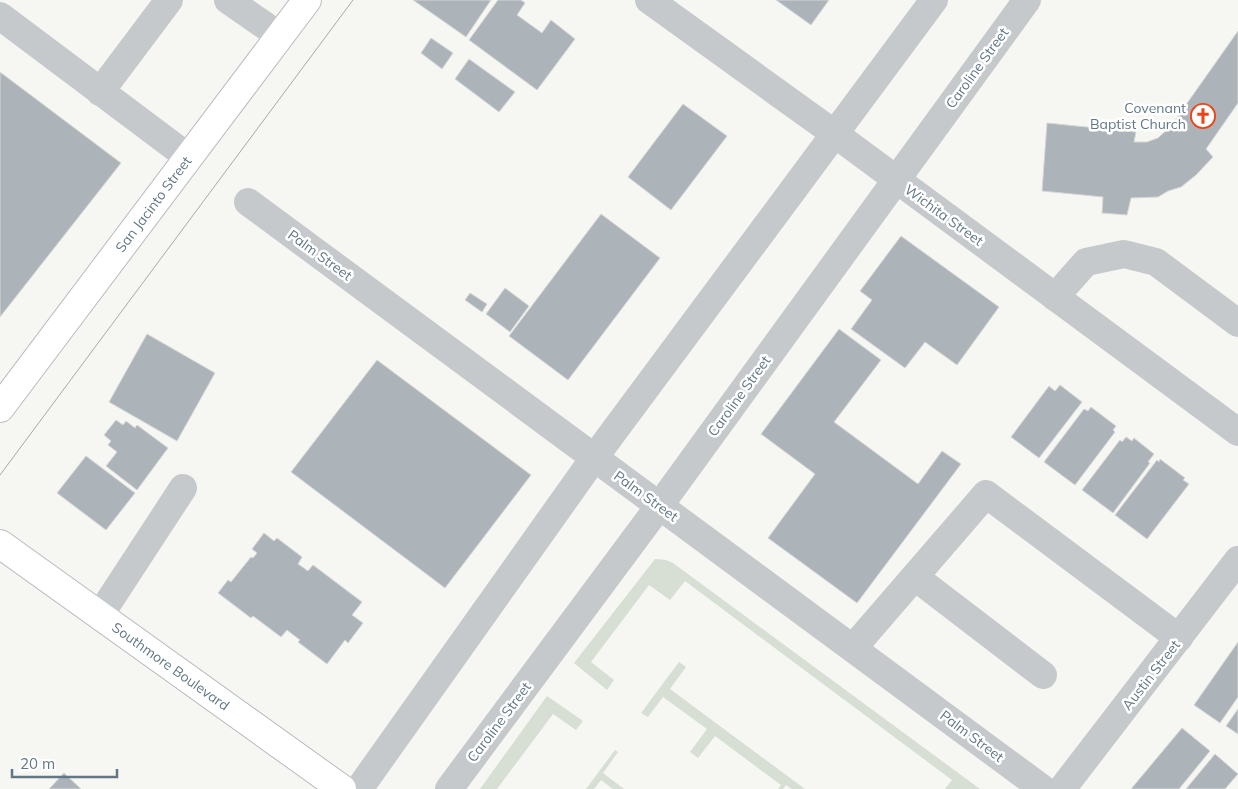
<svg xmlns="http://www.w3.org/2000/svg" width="1238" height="789" font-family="Mulish,sans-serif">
	<rect width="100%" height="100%" fill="#f6f6f2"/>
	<g fill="#d7ded3">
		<path d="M 655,559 L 666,560 L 673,563 L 980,789 L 945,789 L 952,780 L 685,581 L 670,600 L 649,585 L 591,662 L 614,680 L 607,690 L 574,663 Z"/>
		<path d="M 679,662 L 686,667 L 670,689 L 805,789 L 792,789 L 786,785 L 783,789 L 778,789 L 781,785 L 715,736 L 698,758 L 690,752 L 707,729 L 663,697 L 648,717 L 641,713 Z"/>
		<path d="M 547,696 L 583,721 L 576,730 L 553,714 L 497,789 L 480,789 Z"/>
		<path d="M 615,750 L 618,752 L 603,773 L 624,789 L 613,789 L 601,780 L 594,789 L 586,789 Z"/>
	</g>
	<g fill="#acb4ba" stroke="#d7d7d5">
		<path d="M 413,0 L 491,0 L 466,37 Z"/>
		<path d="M 498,0 L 521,0 L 525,3 L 517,15 L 542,33 L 551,20 L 575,39 L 537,90 L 469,40 Z"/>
		<path d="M 776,0 L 829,0 L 811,25 Z"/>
		<path d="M 1238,31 L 1238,103 L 1206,149 L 1213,157 L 1196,175 L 1181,187 L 1168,191 L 1158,197 L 1131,198 L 1127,215 L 1102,213 L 1103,197 L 1042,191 L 1047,123 L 1136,132 L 1134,142 L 1147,142 L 1158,138 L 1171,126 Z"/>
		<path d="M 431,38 L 453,53 L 442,69 L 421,53 Z"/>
		<path d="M 469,59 L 515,92 L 499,112 L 455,79 Z"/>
		<path d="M 0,72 L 121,163 L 0,317 Z"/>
		<path d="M 683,104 L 727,136 L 671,210 L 628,177 Z"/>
		<path d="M 601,214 L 660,258 L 568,380 L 509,336 Z"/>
		<path d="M 901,236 L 999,307 L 957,365 L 925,342 L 905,368 L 851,329 L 872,300 L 860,291 Z"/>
		<path d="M 505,288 L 529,306 L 510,332 L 486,314 Z"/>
		<path d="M 470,293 L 487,304 L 482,312 L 465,300 Z"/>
		<path d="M 839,329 L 881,360 L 834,422 L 918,484 L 942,451 L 961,464 L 857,603 L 768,538 L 815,474 L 761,434 Z"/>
		<path d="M 147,334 L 215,373 L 177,441 L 109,402 Z"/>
		<path d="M 377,360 L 531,475 L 445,588 L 291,472 Z"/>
		<path d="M 1060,385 L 1082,402 L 1039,458 L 1011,437 L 1049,386 L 1055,391 Z"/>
		<path d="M 1091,407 L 1116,426 L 1113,430 L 1115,432 L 1075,485 L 1044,462 L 1084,409 L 1088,411 Z"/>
		<path d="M 116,420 L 123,425 L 126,421 L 135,428 L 137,425 L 168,448 L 137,490 L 106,466 L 117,452 L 108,445 L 111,441 L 104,435 Z"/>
		<path d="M 1126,437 L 1132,441 L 1134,438 L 1154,454 L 1148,462 L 1150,463 L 1113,513 L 1082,490 L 1120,440 L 1122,442 Z"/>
		<path d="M 86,456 L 135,493 L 106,530 L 57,493 Z"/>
		<path d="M 1160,459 L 1185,478 L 1183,480 L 1189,484 L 1147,539 L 1115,515 L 1157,460 L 1159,462 Z"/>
		<path d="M 264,533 L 274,541 L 277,538 L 302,557 L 298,564 L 308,571 L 313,565 L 362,602 L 352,615 L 363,623 L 348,643 L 345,640 L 327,664 L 298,642 L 300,640 L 287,630 L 281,637 L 253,616 L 251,618 L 218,593 L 228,580 L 231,582 L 251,557 L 253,558 L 257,553 L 252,549 Z"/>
		<path d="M 1238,642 L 1238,697 L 1220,723 L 1194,705 Z"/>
		<path d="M 1238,709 L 1238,734 L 1226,726 Z"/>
		<path d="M 1182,728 L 1210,751 L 1179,789 L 1131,789 Z"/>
		<path d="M 1215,754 L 1238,774 L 1225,789 L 1186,789 Z"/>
		<path d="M 64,773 L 81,789 L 49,789 Z"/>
	</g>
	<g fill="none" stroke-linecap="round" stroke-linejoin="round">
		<defs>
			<g id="major">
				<path id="s1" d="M 0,408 L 307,0"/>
				<path id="s2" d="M 0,544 L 342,789"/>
			</g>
		</defs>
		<use href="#major" stroke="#b8bcc0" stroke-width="30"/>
		<g stroke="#c5c9cc" stroke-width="28">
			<path d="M 228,0 L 280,36"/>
			<path d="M 649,0 L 835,134 L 1238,432"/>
			<path d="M 0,16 L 188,157"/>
			<path d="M 100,92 L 169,0"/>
			<path d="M 248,202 L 1043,789"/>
			<path d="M 1055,297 L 1086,262 L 1124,254 L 1156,262 L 1238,323"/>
			<path d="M 915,577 L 1043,675"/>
			<path d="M 100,615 L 183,488"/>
			<path d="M 853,648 L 986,494 L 1179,638"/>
			<path d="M 359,789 L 594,458 L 934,0"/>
			<path d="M 449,789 L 660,505 L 1027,0"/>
			<path d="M 1062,789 L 1238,560"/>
		</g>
		<use href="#major" stroke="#fff" stroke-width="28"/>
		<path stroke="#a3aab0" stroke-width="1" d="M 0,475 L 353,0"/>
	</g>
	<defs>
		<symbol id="church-ring" viewBox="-11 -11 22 22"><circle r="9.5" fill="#fff" stroke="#f34115" stroke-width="1.5"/><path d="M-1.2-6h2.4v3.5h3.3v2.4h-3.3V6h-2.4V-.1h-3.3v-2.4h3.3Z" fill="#f34115"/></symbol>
	</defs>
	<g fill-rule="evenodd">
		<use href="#church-ring" x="1189" y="102" width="28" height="28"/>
	</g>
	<g text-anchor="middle" stroke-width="5" stroke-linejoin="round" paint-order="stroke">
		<g font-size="14" fill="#627786" stroke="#fff">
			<text transform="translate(977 68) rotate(-54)" y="5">Caroline Street</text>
			<text dy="5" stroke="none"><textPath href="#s1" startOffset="255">San Jacinto Street</textPath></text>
			<text transform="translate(944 215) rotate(36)" y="5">Wichita Street</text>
			<text transform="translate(320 255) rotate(36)" y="5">Palm Street</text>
			<text transform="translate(739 396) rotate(-54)" y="5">Caroline Street</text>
			<text transform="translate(646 496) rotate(36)" y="5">Palm Street</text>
			<text dy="5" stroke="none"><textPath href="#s2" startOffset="210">Southmore Boulevard</textPath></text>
			<text transform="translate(1151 675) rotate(-52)" y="5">Austin Street</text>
			<text transform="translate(499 722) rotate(-53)" y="5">Caroline Street</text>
			<text transform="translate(972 736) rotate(37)" y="5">Palm Street</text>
		</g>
		<g font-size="14" fill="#627786" stroke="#fff" text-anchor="end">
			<text x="1186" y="113">Covenant<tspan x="1186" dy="16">Baptist Church</tspan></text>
		</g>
	</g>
	<path d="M12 769v8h105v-8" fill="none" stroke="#627786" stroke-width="2.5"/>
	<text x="20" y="769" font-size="15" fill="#627786" stroke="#ffffff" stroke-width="4" paint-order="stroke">20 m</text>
</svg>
